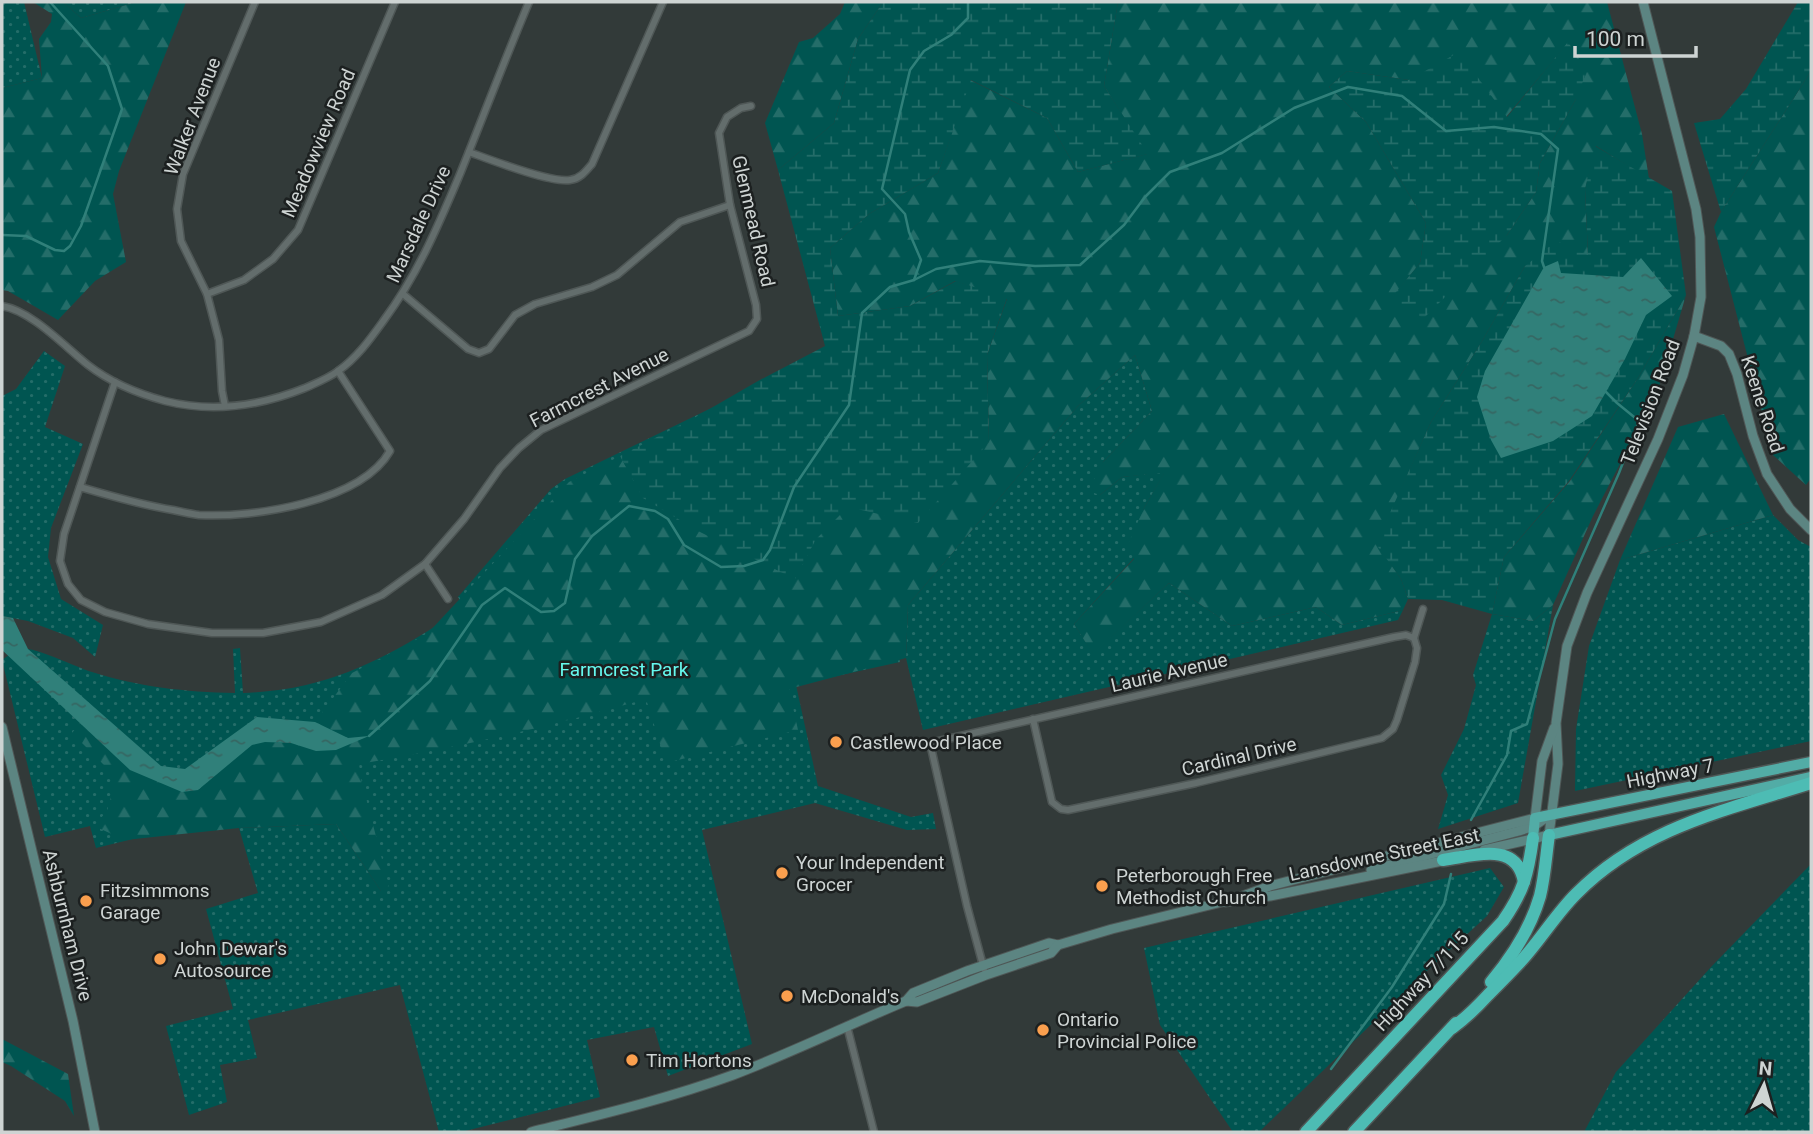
<svg xmlns="http://www.w3.org/2000/svg" width="1813" height="1134" font-family="Roboto,sans-serif">
	<defs>
		<pattern id="green-dots" width="8" height="8" patternUnits="userSpaceOnUse" patternTransform="scale(1.75)"><rect width="8" height="8" fill="#005551"/><path d="M2 2h.1M6 6h.1" fill="none" stroke="#246d69" stroke-width="1.8" stroke-linecap="round"/></pattern>
		<pattern id="forest-firs" width="22" height="20" patternUnits="userSpaceOnUse" patternTransform="scale(1.75)"><rect width="22" height="20" fill="#005551"/><path d="M5 1l3.5 6h-7zM16 11l3.5 6h-7z" fill="#246d69"/></pattern>
		<pattern id="wetland-marsh" width="20" height="14" patternUnits="userSpaceOnUse" patternTransform="scale(1.75)"><rect width="20" height="14" fill="#005551"/><path d="M1 5h8M5 5V1M11 12h8M15 12V8" fill="none" stroke="#246d69"/></pattern>
		<pattern id="water-ripples" width="26" height="14" patternUnits="userSpaceOnUse" patternTransform="scale(1.75)"><rect width="26" height="14" fill="#30807a"/><path d="M2 4q2-2 4 0t4 0M15 11q2-2 4 0t4 0" fill="none" stroke="#366662"/></pattern>
	</defs>
	<rect width="100%" height="100%" fill="#323a39"/>
	<g fill="url(#green-dots)">
		<path d="M 2,2 L 24,2 L 42,78 L 2,88 Z"/>
		<path d="M 63,2 L 137,2 L 81,18 Z"/>
		<path d="M 44,351 L 65,366 L 45,427 L 83,444 L 51,528 L 48,557 L 61,599 L 103,625 L 95,657 L 73,638 L 28,621 L 2,616 L 2,396 L 16,389 Z"/>
		<path d="M 827,352 L 900,662 L 796,685 L 818,786 L 911,817 L 933,813 L 936,829 L 907,830 L 815,803 L 702,830 L 752,1044 L 668,1076 L 654,1027 L 587,1040 L 600,1097 L 461,1132 L 439,1132 L 400,985 L 248,1020 L 257,1058 L 220,1065 L 227,1102 L 189,1115 L 166,1026 L 233,1009 L 206,909 L 258,893 L 239,828 L 336,824 L 381,891 L 359,784 L 96,848 L 90,826 L 45,837 L 2,660 C 8,655 18,650 26,649 C 36,648 79,668 92,672 C 140,687 184,692 235,693 L 233,649 L 240,648 L 243,693 C 264,692 286,690 306,685 C 363,672 417,640 464,607 L 458,597 L 551,489 L 565,479 Z"/>
		<path d="M 1135,355 L 1152,411 L 1103,462 L 1100,495 L 1122,477 L 1165,472 L 1144,508 L 1134,558 L 1074,624 L 1093,653 L 1169,583 L 1232,626 L 1316,607 L 1342,625 L 1403,610 L 1398,620 L 923,730 L 906,658 L 908,605 L 1078,406 Z"/>
		<path d="M 1773,515 L 1798,540 L 1811,547 L 1811,741 L 1575,791 L 1576,729 L 1589,646 L 1620,560 Z"/>
		<path d="M 1553,605 L 1518,803 L 1438,829 L 1448,795 L 1441,775 L 1464,729 L 1476,685 L 1473,675 L 1492,614 L 1533,621 Z"/>
		<path d="M 1811,864 L 1811,1132 L 1584,1132 L 1616,1072 L 1711,967 Z"/>
		<path d="M 1490,868 L 1504,887 L 1487,916 L 1429,969 L 1259,1132 L 1233,1132 L 1160,1025 L 1144,948 Z"/>
	</g>
	<g fill="url(#forest-firs)" fill-rule="evenodd">
		<path d="M 33,2 L 63,2 L 81,18 L 137,2 L 186,2 L 119,171 L 113,194 L 126,262 L 95,281 L 58,320 L 8,291 L 2,290 L 2,88 L 42,78 L 39,39 L 51,22 L 52,14 Z"/>
		<path d="M 845,2 L 883,2 L 858,39 L 834,123 L 778,170 L 765,123 L 799,42 L 813,38 L 840,14 Z"/>
		<path d="M 1118,2 L 1607,2 L 1642,134 L 1649,179 L 1596,146 L 1585,190 L 1588,255 L 1525,266 L 1481,343 L 1431,422 L 1377,544 L 1401,579 L 1408,599 L 1403,610 L 1342,625 L 1316,607 L 1232,626 L 1169,583 L 1093,654 L 1074,624 L 1134,559 L 1128,544 L 1144,508 L 1164,473 L 1122,477 L 1100,495 L 1088,491 L 1103,462 L 1152,411 L 1135,355 L 1078,406 L 908,605 L 906,658 L 789,689 L 798,730 L 666,763 L 646,699 C 552,726 456,748 359,764 L 361,779 L 389,886 L 381,891 L 336,824 L 239,828 L 125,840 L 94,826 L 107,811 L 116,777 L 72,733 L 80,723 L 130,770 L 198,790 L 251,745 L 265,742 L 291,743 L 316,751 L 366,736 L 348,738 L 315,722 L 352,673 L 427,634 L 569,482 L 620,456 L 643,498 L 795,579 L 816,539 L 848,506 L 989,442 L 987,355 L 1007,299 L 955,281 L 910,306 L 838,316 L 830,248 L 869,214 L 938,173 L 970,80 L 1047,118 L 1078,172 L 1147,154 L 1104,86 ZM 1568,43 L 1576,99 L 1540,163 L 1536,192 L 1507,235 L 1388,303 L 1420,263 L 1426,223 L 1366,122 L 1329,87 L 1347,71 L 1409,80 L 1506,117 Z"/>
		<path d="M 1811,71 L 1811,478 L 1806,485 L 1773,455 L 1714,227 L 1721,212 Z"/>
		<path d="M 1686,295 L 1658,390 L 1593,516 L 1553,605 L 1533,621 L 1492,614 L 1504,557 L 1570,481 L 1638,378 Z"/>
		<path d="M 1724,414 L 1773,515 L 1620,560 L 1678,427 Z"/>
		<path d="M 2,1039 L 68,1074 L 74,1116 L 65,1101 L 11,1066 L 2,1062 Z"/>
	</g>
	<g fill="url(#wetland-marsh)">
		<path d="M 883,2 L 1118,2 L 1104,86 L 1148,154 L 1078,172 L 1047,118 L 971,80 L 938,173 L 869,214 L 830,248 L 838,316 L 910,306 L 956,281 L 1007,298 L 987,355 L 989,442 L 918,523 L 848,507 L 816,539 L 795,579 L 698,531 L 643,498 L 620,456 L 694,418 L 758,381 L 825,346 L 778,170 L 834,123 L 858,39 Z"/>
		<path d="M 1798,2 L 1811,2 L 1811,71 L 1721,212 L 1694,123 L 1720,119 L 1746,89 Z"/>
		<path d="M 1568,42 L 1587,71 L 1576,99 L 1540,163 L 1536,192 L 1507,235 L 1424,318 L 1387,303 L 1420,263 L 1426,223 L 1366,122 L 1329,87 L 1347,71 L 1409,80 L 1459,52 L 1507,117 Z"/>
		<path d="M 1595,146 L 1672,191 L 1686,295 L 1638,378 L 1569,481 L 1504,557 L 1492,614 L 1442,600 L 1408,599 L 1401,579 L 1376,544 L 1431,422 L 1481,343 L 1525,266 L 1557,241 L 1588,255 L 1585,189 Z"/>
	</g>
	<g fill="url(#water-ripples)">
		<path d="M 1641,258 L 1672,296 L 1646,315 L 1625,359 L 1592,416 L 1553,441 L 1501,458 L 1491,440 L 1477,397 L 1485,371 L 1544,267 L 1558,261 L 1561,273 L 1623,277 Z"/>
		<path d="M 2,616 L 13,618 L 28,649 L 161,766 L 185,769 L 257,717 L 315,722 L 348,738 L 369,736 L 336,750 L 316,751 L 291,743 L 265,742 L 252,745 L 198,790 L 182,792 L 130,770 L 2,650 Z"/>
	</g>
	<g fill="none" stroke-linecap="round" stroke-linejoin="round">
		<g stroke="#30807a" stroke-width="2.5">
			<path d="M 2,235 L 26,236 L 55,250 L 64,251 L 70,246 L 81,226 L 122,109 L 108,66 L 50,2"/>
			<path d="M 914,280 L 921,260 L 909,232 L 905,214 L 882,189 L 910,70 L 924,51 L 951,35 L 968,18 L 968,2"/>
			<path d="M 369,736 L 430,681 L 482,605 L 505,588 L 541,612 L 554,611 L 565,603 L 575,559 L 592,536 L 629,506 L 655,511 L 668,519 L 684,545 L 721,567 L 744,566 L 763,560 L 770,550 L 794,487 L 849,405 L 862,313 L 890,287 L 914,280 L 936,269 L 980,261 L 1035,266 L 1080,265 L 1124,225 L 1145,197 L 1170,172 L 1222,153 L 1294,108 L 1348,87 L 1402,96 L 1446,131 L 1494,127 L 1541,134 L 1558,149 L 1542,261 L 1544,267"/>
			<path d="M 1471,820 L 1507,755 L 1511,731 L 1527,724 L 1555,619 L 1619,473 L 1639,421 L 1617,403 L 1606,392"/>
			<path d="M 1331,1069 L 1392,987 L 1444,904 L 1451,874"/>
		</g>
		<defs>
			<g id="minor">
				<path d="M 469,152 C 491,160 550,183 570,180 C 580,179 586,171 592,164 L 663,2"/>
				<path d="M 207,294 L 244,280 L 273,259 L 298,230 L 395,2"/>
				<path d="M 403,294 L 468,349 L 479,353 L 489,349 L 515,315 L 535,304 L 592,287 L 617,275 L 680,222 L 730,205"/>
				<path d="M 2,306 C 32,311 64,346 88,365 C 110,382 139,394 165,401 C 213,413 260,406 305,388 C 316,383 329,378 338,371 C 357,358 371,338 384,320 C 418,274 438,226 460,174 C 483,117 505,59 529,2"/>
				<path d="M 115,382 L 64,534 L 60,561 L 68,584 L 81,600 L 105,612 L 148,624 L 212,633 L 263,633 L 321,622 L 382,595 L 425,564 L 464,519 L 500,468 L 519,448 L 541,430 L 749,331 L 757,319 L 756,305 L 730,205 L 719,133 L 727,117 L 741,108 L 751,106"/>
				<path d="M 225,406 L 222,391 L 219,340 L 207,294 L 181,241 L 177,209 L 183,174 L 255,2"/>
				<path d="M 80,487 C 111,496 141,505 173,510 C 182,512 191,514 199,515 C 253,518 361,502 390,451 L 338,371"/>
				<path d="M 425,564 L 448,599"/>
				<path d="M 1033,719 L 1052,802 L 1061,809 L 1068,810 L 1196,783 L 1382,738 L 1393,729 L 1397,720 L 1415,662 L 1417,648 L 1414,638 L 1423,609"/>
				<path d="M 984,969 L 967,906 L 930,743 L 1394,637 L 1406,635 L 1414,638"/>
				<path d="M 847,1026 L 874,1132"/>
			</g>
			<g id="secondary">
				<path d="M 1694,336 L 1721,346 L 1729,354 L 1737,374 L 1753,436 L 1767,474 L 1790,509 L 1811,530"/>
				<path d="M 2,727 L 73,1021 L 95,1132"/>
				<path d="M 1484,850 L 1549,835 L 1558,764 L 1556,723 L 1567,646 L 1587,593 L 1658,439 L 1683,375 L 1694,336 L 1701,297 L 1700,237 L 1696,209 L 1643,2"/>
				<path d="M 1371,870 L 1519,831 L 1534,826 L 1550,815"/>
				<path d="M 1243,896 L 1270,886 L 1535,818 L 1542,761 L 1554,728"/>
				<path d="M 1225,902 L 1270,896 L 1447,860"/>
				<path d="M 906,1001 L 913,993 L 967,971 L 1049,943 L 1058,945 L 1112,929 L 1230,900"/>
				<path d="M 531,1132 C 599,1115 667,1099 733,1075 C 791,1053 848,1025 906,1001 L 917,1002 L 986,975 L 1051,953 L 1058,945"/>
			</g>
			<g id="trunk">
				<path d="M 1549,835 L 1811,777"/>
				<path d="M 1533,838 L 1535,818 L 1811,762"/>
			</g>
			<g id="motorway">
				<path d="M 1443,860 C 1473,856 1517,840 1524,882"/>
				<path d="M 1491,982 C 1512,957 1531,927 1540,896 C 1545,876 1546,855 1549,835"/>
				<path d="M 1452,1028 C 1466,1018 1477,1007 1488,995 C 1499,984 1511,972 1522,960 C 1541,939 1556,914 1576,894 C 1641,828 1726,810 1811,783"/>
				<path d="M 1306,1132 L 1503,921 C 1524,891 1528,874 1533,838"/>
				<path d="M 1354,1132 L 1456,1023"/>
			</g>
		</defs>
		<use href="#minor" stroke="#4f5756" stroke-width="9"/>
		<use href="#secondary" stroke="#4f5756" stroke-width="11"/>
		<use href="#trunk" stroke="#4f5756" stroke-width="13"/>
		<use href="#motorway" stroke="#4f5756" stroke-width="15"/>
		<use href="#minor" stroke="#636d6c" stroke-width="6"/>
		<use href="#secondary" stroke="#5c8582" stroke-width="9"/>
		<use href="#trunk" stroke="#52aca6" stroke-width="10"/>
		<use href="#motorway" stroke="#4dbcb4" stroke-width="12"/>
	</g>
	<g fill="#fa9f4e" stroke="#1c2020" stroke-width="2.5">
		<circle cx="836" cy="742" r="7"/>
		<circle cx="782" cy="873" r="7"/>
		<circle cx="1102" cy="886" r="7"/>
		<circle cx="86" cy="901" r="7"/>
		<circle cx="160" cy="959" r="7"/>
		<circle cx="787" cy="996" r="7"/>
		<circle cx="1043" cy="1030" r="7"/>
		<circle cx="632" cy="1060" r="7"/>
	</g>
	<g text-anchor="middle" stroke-width="5" stroke-linejoin="round" paint-order="stroke">
		<g font-size="19" fill="#ced4d3" stroke="#1c2020">
			<text transform="translate(192 116) rotate(-69)" y="7">Walker Avenue</text>
			<text transform="translate(318 143) rotate(-67)" y="7">Meadowview Road</text>
			<text transform="translate(754 221) rotate(77)" y="7">Glenmead Road</text>
			<text transform="translate(418 224) rotate(-65)" y="7">Marsdale Drive</text>
			<text transform="translate(599 387) rotate(-27)" y="7">Farmcrest Avenue</text>
			<text transform="translate(1650 402) rotate(-69)" y="7">Television Road</text>
			<text transform="translate(1763 404) rotate(72)" y="7">Keene Road</text>
			<text transform="translate(1169 672) rotate(-13)" y="7">Laurie Avenue</text>
			<text transform="translate(1239 756) rotate(-13)" y="7">Cardinal Drive</text>
			<text transform="translate(1670 773) rotate(-11)" y="7">Highway 7</text>
			<text transform="translate(1384 854) rotate(-12)" y="7">Lansdowne Street East</text>
			<text transform="translate(68 925) rotate(76)" y="7">Ashburnham Drive</text>
			<text transform="translate(1421 981) rotate(-47)" y="7">Highway 7/115</text>
		</g>
		<g font-size="19" fill="#65f8ee" stroke="#1c2020">
			<text x="624" y="676">Farmcrest Park</text>
		</g>
		<g font-size="19" fill="#ced4d3" stroke="#1c2020" text-anchor="start">
			<text x="850" y="749">Castlewood Place</text>
			<text x="796" y="869">Your Independent<tspan x="796" dy="22">Grocer</tspan></text>
			<text x="1116" y="882">Peterborough Free<tspan x="1116" dy="22">Methodist Church</tspan></text>
			<text x="100" y="897">Fitzsimmons<tspan x="100" dy="22">Garage</tspan></text>
			<text x="174" y="955">John Dewar's<tspan x="174" dy="22">Autosource</tspan></text>
			<text x="801" y="1003">McDonald's</text>
			<text x="1057" y="1026">Ontario<tspan x="1057" dy="22">Provincial Police</tspan></text>
			<text x="646" y="1067">Tim Hortons</text>
		</g>
	</g>
	<rect width="1813" height="1134" fill="none" stroke="#ced4d3" stroke-width="7"/>
	<g transform="translate(1764 1085) rotate(5)" stroke="#1c2020" stroke-width="5" paint-order="stroke">
	<path d="M0-5L12 26L0 18L-12 26Z" fill="#ced4d3"/>
	<text y="-10" font-size="19" font-weight="bold" text-anchor="middle" fill="#ced4d3">N</text>
	</g>
	<path d="M1575 46v10h121v-10" fill="none" stroke="#ced4d3" stroke-width="3.5"/>
	<text x="1586" y="46" font-size="21" fill="#ced4d3" stroke="#1c2020" stroke-width="5" paint-order="stroke">100 m</text>
</svg>
